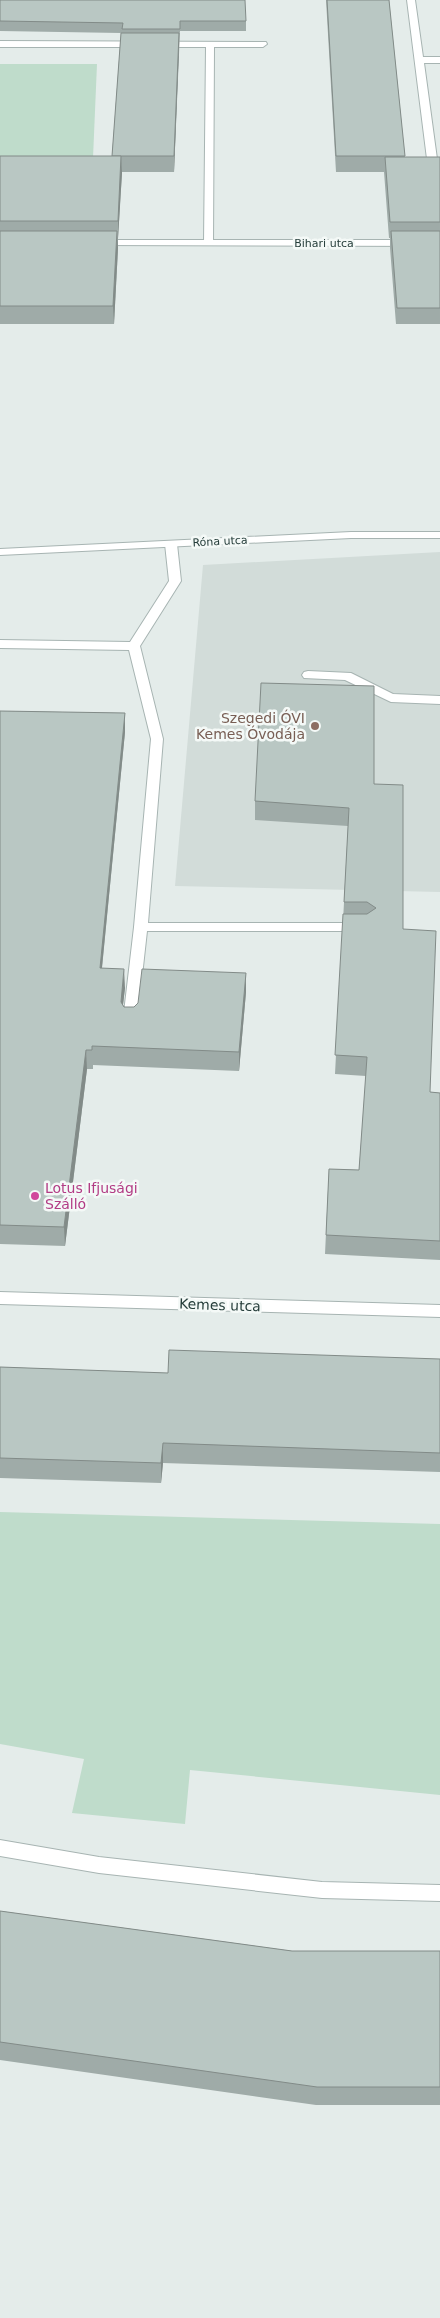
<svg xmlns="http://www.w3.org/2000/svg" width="440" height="2318" font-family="'DejaVu Sans',sans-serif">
	<rect width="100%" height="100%" fill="#e4ecea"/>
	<path fill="#d2dcd9" d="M 440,552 L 440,892 L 175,886 L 203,565 Z"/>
	<g fill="#bfdccb">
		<path d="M 0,64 L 97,64 L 93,158 L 0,158 Z"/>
		<path d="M 0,1512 L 440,1524 L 440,1795 L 190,1770 L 185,1824 L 72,1813 L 84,1759 L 0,1744 Z"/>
	</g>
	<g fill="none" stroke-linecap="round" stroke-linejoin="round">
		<defs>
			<g id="lane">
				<path d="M 407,0 L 415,0 L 423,57 L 440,57 L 440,63 L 424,63 L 437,159 L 432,162 L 427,159 Z"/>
				<path d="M 0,41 L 266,42 L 267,44 L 263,47 L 214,47 L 213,245 L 205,245 L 204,243 L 206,47 L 0,47 Z"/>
				<path d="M 171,541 L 177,544 L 181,581 L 140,646 L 163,739 L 148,923 L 362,923 L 369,927 L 362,931 L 147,931 L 137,1021 L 135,1024 L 125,1024 L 123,1021 L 134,927 L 151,739 L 129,650 L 0,648 L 0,640 L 130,642 L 169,581 L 165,544 Z"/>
				<path d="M 308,671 L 351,673 L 393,694 L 440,696 L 440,704 L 391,702 L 345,680 L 304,678 L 302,675 L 304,672 Z"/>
				<path d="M 0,1840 L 99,1857 L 322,1882 L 440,1885 L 440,1901 L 322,1898 L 99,1873 L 0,1856 Z"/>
			</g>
			<g id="street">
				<path d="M 99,240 L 440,240 L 440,246 L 95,245 L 95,241 Z"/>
				<path d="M 351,532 L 440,532 L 440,538 L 351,538 L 0,555 L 0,549 Z"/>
				<path d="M 0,1292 L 440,1305 L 440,1317 L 0,1304 Z"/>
			</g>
		</defs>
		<use href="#lane" stroke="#a7b4b2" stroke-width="2"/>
		<use href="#street" stroke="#a7b4b2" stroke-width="2"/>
		<use href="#lane" fill="#fff" fill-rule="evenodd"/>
		<use href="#street" fill="#fff" fill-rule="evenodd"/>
	</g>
	<g fill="#9faba8">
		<path d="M 0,0 L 246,21 L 246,31 L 180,31 L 174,172 L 122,172 L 118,238 L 118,248 L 114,324 L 0,324 L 0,156 L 112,156 L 121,33 L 0,31 Z"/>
		<path d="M 326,0 L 389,0 L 405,157 L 440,157 L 440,324 L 396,324 L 390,248 L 390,238 L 389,238 L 384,172 L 336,172 Z"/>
		<path d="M 0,711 L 125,713 L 125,732 L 102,968 L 125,988 L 123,1005 L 124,1007 L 134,1007 L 246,973 L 246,992 L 239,1071 L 93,1065 L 93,1069 L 87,1069 L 65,1246 L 0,1244 Z"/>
		<path d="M 374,784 L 403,929 L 430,1092 L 440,1093 L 440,1260 L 325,1254 L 329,1169 L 359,1170 L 366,1076 L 335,1074 L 348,826 L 255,820 L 255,801 Z"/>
		<path d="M 440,1359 L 440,1472 L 163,1463 L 161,1483 L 0,1478 L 0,1367 L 168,1373 Z"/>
		<path d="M 0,1911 L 292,1951 L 440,1951 L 440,2105 L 316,2105 L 0,2060 Z"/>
	</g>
	<g fill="#828b88">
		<path d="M 179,33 L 179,49 L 174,172 L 174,156 Z"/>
		<path d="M 121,156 L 122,173 L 118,238 L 118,221 Z"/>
		<path d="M 117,231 L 118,248 L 114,324 L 113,306 Z"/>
		<path d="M 125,713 L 125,732 L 100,987 L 100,968 Z"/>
		<path d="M 124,969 L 125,988 L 121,1021 L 121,1002 Z"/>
		<path d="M 246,973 L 246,992 L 239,1071 L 239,1052 Z"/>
		<path d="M 86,1050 L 87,1069 L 65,1246 L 64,1227 Z"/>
		<path d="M 163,1443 L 163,1463 L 161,1483 L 161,1463 Z"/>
	</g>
	<g fill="#b9c7c3" stroke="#828b88">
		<path d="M 0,0 L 245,0 L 246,21 L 180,21 L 180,29 L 122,29 L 123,23 L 0,21 Z"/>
		<path d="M 327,0 L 389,0 L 405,156 L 336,156 Z"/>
		<path d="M 121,33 L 179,33 L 174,156 L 112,156 Z"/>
		<path d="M 0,156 L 121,156 L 118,221 L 0,221 Z"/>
		<path d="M 385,157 L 440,157 L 440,222 L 390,222 Z"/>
		<path d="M 0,231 L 117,231 L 113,306 L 0,306 Z"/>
		<path d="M 391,231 L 440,231 L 440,308 L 397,308 Z"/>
		<path d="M 261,683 L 374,686 L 374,784 L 403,785 L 403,929 L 436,931 L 430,1092 L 440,1093 L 440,1241 L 326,1235 L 329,1169 L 359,1170 L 367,1057 L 335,1055 L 343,914 L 367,914 L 376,908 L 367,902 L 344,902 L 349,808 L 255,801 Z"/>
		<path d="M 0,711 L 125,713 L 100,968 L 124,969 L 121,1002 L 124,1007 L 134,1007 L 138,1003 L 142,969 L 246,973 L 239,1052 L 92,1046 L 92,1050 L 86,1050 L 64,1227 L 0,1225 Z"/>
		<path d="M 169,1350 L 440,1359 L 440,1453 L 163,1443 L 161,1463 L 0,1458 L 0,1367 L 168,1373 Z"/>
		<path d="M 0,1911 L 292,1951 L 440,1951 L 440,2087 L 317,2087 L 0,2042 Z"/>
	</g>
	<circle fill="#8d6e63" stroke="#f4f9f7" stroke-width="2" cx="315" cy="726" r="5"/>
	<circle fill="#d1479c" stroke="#f4f9f7" stroke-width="2" cx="35" cy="1196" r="5"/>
	<g text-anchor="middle" stroke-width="5" stroke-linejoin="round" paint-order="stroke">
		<g font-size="11" fill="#253d3a" stroke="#f4f9f7">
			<text x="324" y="247">Bihari utca</text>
			<text transform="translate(220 541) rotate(-3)" y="4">Róna utca</text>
		</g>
		<g font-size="14" fill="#785e54" stroke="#f4f9f7" text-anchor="end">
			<text x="305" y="723">Szegedi ÓVI<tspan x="305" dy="16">Kemes Óvodája</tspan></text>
		</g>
		<g font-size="14" fill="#b23c85" stroke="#f4f9f7" text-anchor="start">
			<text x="45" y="1193">Lotus Ifjusági<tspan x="45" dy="16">Szálló</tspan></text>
		</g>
		<g font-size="14" fill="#253d3a" stroke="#f4f9f7">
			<text transform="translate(220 1305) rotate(2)" y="5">Kemes utca</text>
		</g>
	</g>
</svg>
